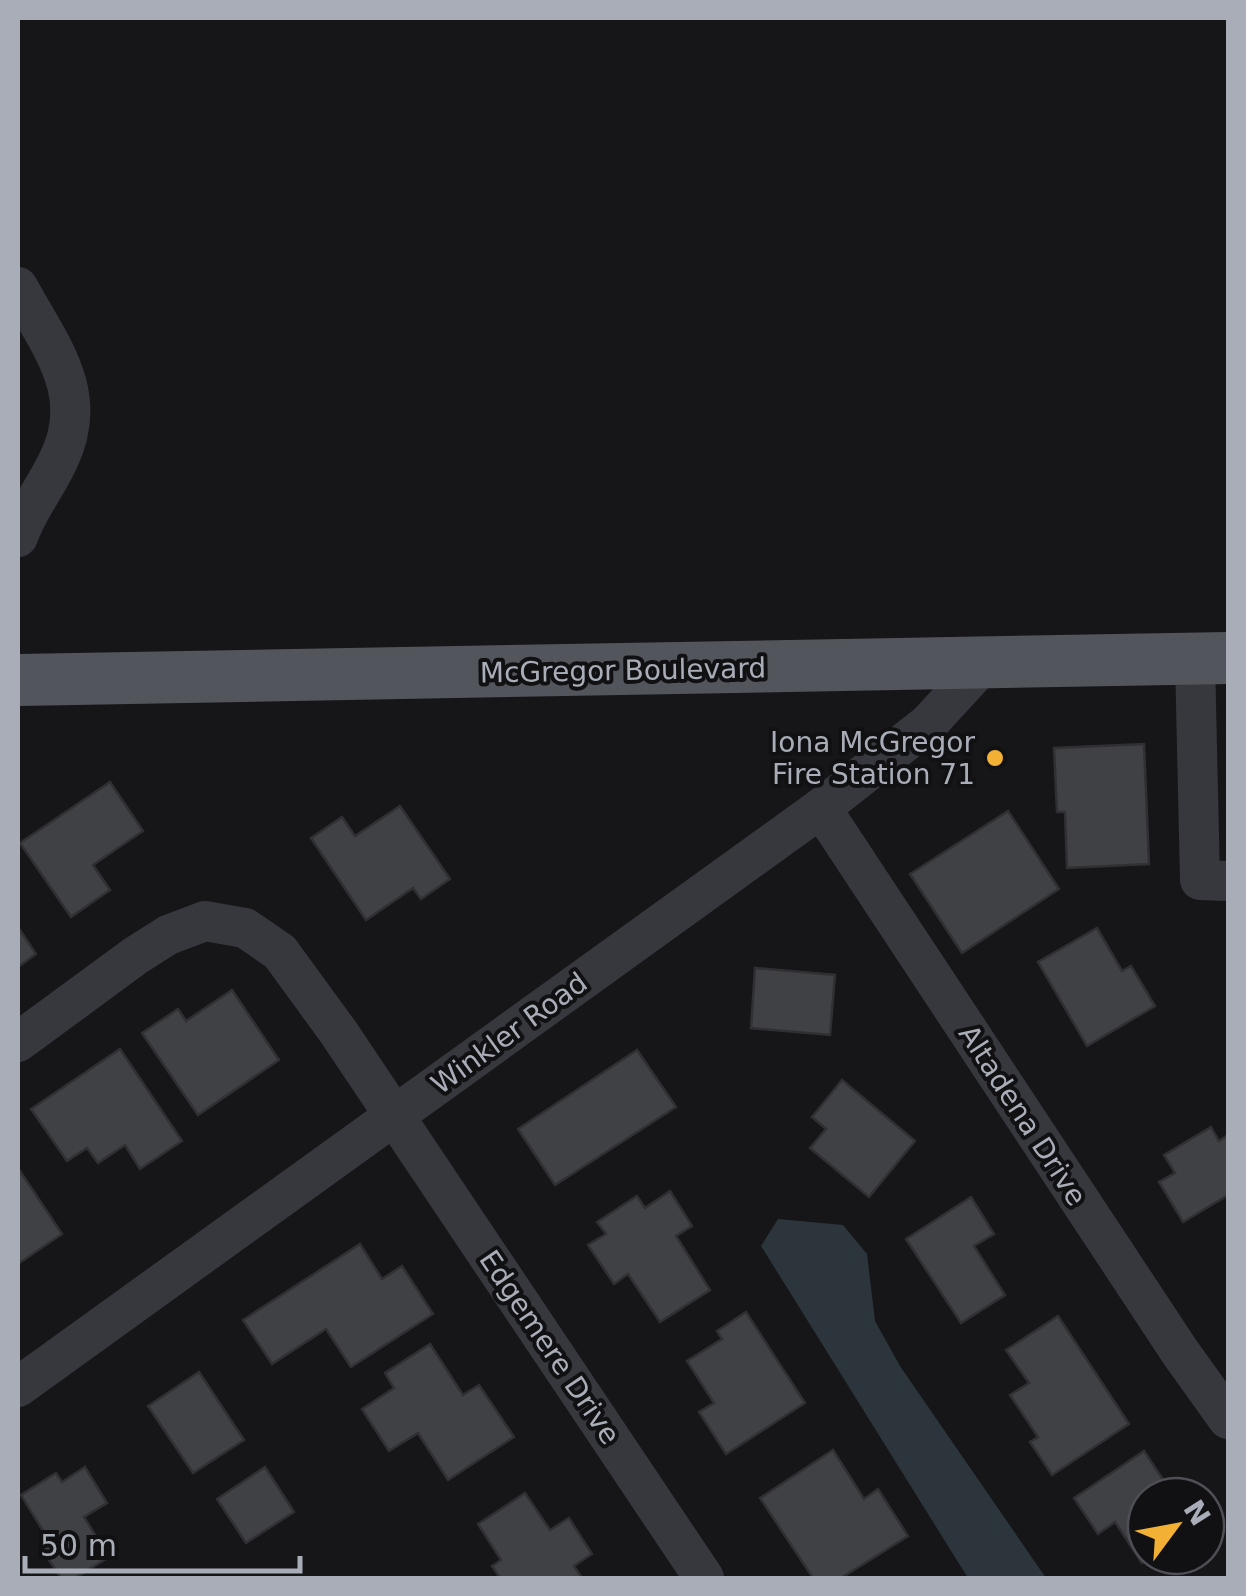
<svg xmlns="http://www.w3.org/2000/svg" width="1246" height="1596" font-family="'DejaVu Sans',sans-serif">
	<rect width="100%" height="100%" fill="#161618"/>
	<path fill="#2c353c" d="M 778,1219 L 843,1225 L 867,1254 L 875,1321 L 900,1366 L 1046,1578 L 968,1578 L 761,1246 Z"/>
	<g fill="#404145" stroke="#303034" stroke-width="2.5">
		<path d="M 1144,744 L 1149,864 L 1067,868 L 1065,812 L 1057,812 L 1054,748 Z"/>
		<path d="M 110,782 L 143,831 L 93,865 L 110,890 L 71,917 L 20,843 Z"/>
		<path d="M 400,806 L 450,879 L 421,899 L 413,888 L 366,920 L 311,838 L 342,817 L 355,836 Z"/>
		<path d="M 1008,811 L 1059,889 L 962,953 L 910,874 Z"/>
		<path d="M 18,927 L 36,954 L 18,967 Z"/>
		<path d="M 1097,928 L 1122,971 L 1131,966 L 1155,1006 L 1087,1046 L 1038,962 Z"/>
		<path d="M 755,968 L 835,975 L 830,1035 L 751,1028 Z"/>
		<path d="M 232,990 L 279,1060 L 198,1115 L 142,1033 L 178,1009 L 186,1021 Z"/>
		<path d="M 120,1049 L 182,1141 L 140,1169 L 125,1145 L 98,1163 L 87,1148 L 67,1161 L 31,1109 Z"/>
		<path d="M 637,1050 L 676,1107 L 555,1185 L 518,1129 Z"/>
		<path d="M 842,1080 L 915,1141 L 869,1197 L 810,1148 L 826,1129 L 812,1117 Z"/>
		<path d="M 1211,1127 L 1219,1141 L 1228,1135 L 1228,1195 L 1183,1222 L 1159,1182 L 1175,1173 L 1164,1155 Z"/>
		<path d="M 18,1168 L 62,1234 L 18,1264 Z"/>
		<path d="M 670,1191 L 692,1226 L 676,1236 L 710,1290 L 660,1322 L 628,1274 L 614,1284 L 588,1245 L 606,1234 L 597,1222 L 637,1196 L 645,1208 Z"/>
		<path d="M 971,1197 L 994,1234 L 974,1246 L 1005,1295 L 961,1323 L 906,1239 Z"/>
		<path d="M 360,1244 L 382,1279 L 402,1266 L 433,1314 L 351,1367 L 326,1329 L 272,1364 L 243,1320 Z"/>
		<path d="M 746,1312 L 805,1403 L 726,1454 L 699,1412 L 714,1403 L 687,1361 L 722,1339 L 717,1331 Z"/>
		<path d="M 1058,1316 L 1129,1424 L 1052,1475 L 1030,1442 L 1038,1437 L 1010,1395 L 1029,1383 L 1006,1350 Z"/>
		<path d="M 430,1344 L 463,1395 L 479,1385 L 514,1437 L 448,1480 L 418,1433 L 389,1451 L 362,1409 L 394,1388 L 385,1373 Z"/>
		<path d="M 199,1372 L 244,1440 L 193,1473 L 148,1406 Z"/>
		<path d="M 833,1450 L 864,1499 L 878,1489 L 908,1536 L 841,1578 L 813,1578 L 760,1498 Z"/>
		<path d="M 1144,1451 L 1174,1496 L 1146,1496 L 1146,1556 L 1153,1556 L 1142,1563 L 1115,1522 L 1098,1534 L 1074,1498 Z"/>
		<path d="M 85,1467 L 107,1503 L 84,1517 L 109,1557 L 75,1578 L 61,1578 L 41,1548 L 50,1542 L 21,1495 L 56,1473 L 62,1482 Z"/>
		<path d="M 265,1467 L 294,1512 L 246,1543 L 217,1499 Z"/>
		<path d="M 525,1493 L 550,1530 L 569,1518 L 592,1554 L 574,1566 L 582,1578 L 500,1578 L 492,1566 L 501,1560 L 478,1524 Z"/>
	</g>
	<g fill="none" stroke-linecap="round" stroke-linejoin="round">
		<g stroke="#37383d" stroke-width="40">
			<path d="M 18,287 C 49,345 92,393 58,461 C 46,487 27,510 18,537"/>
			<path d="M 1195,659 L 1200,880 L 1228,881"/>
			<path d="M 821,808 L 1180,1352 L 1228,1419"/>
			<path d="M 18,1042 L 135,956 L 168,935 L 205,921 L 245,928 L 280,952 L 339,1033 L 704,1578"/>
			<path d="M 18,1387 L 821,808 L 928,724 L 985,662"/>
		</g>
		<path stroke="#53555c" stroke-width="52" d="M 18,680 L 1228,658"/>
	</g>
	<circle fill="#f2b134" stroke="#111113" stroke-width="4" cx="995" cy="758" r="10"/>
	<g text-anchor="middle" stroke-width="8" stroke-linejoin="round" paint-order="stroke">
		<g font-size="28" fill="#a8adb8" stroke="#111113">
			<text transform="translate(623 670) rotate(-1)" y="10">McGregor Boulevard</text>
			<text transform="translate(509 1033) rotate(-36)" y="10">Winkler Road</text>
			<text transform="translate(1023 1115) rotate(57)" y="10">Altadena Drive</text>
			<text transform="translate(550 1347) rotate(56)" y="10">Edgemere Drive</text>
		</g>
		<g font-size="28" fill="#a8adb8" stroke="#111113" text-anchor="end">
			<text x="975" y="752">Iona McGregor<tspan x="975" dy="32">Fire Station 71</tspan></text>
		</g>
	</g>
	<rect width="1246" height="1596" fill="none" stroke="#a8adb8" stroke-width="40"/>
	<g transform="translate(1176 1526) rotate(58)"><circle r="48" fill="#111113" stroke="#4d4f55" stroke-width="2.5"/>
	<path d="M0-8L18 38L0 25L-18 38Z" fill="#f2b134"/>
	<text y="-15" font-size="28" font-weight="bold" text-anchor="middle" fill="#a8adb8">N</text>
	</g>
	<path d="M25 1556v15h275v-15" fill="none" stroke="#a8adb8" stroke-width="5"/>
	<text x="40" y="1556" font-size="30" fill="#a8adb8" stroke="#111113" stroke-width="8" paint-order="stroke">50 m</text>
</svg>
